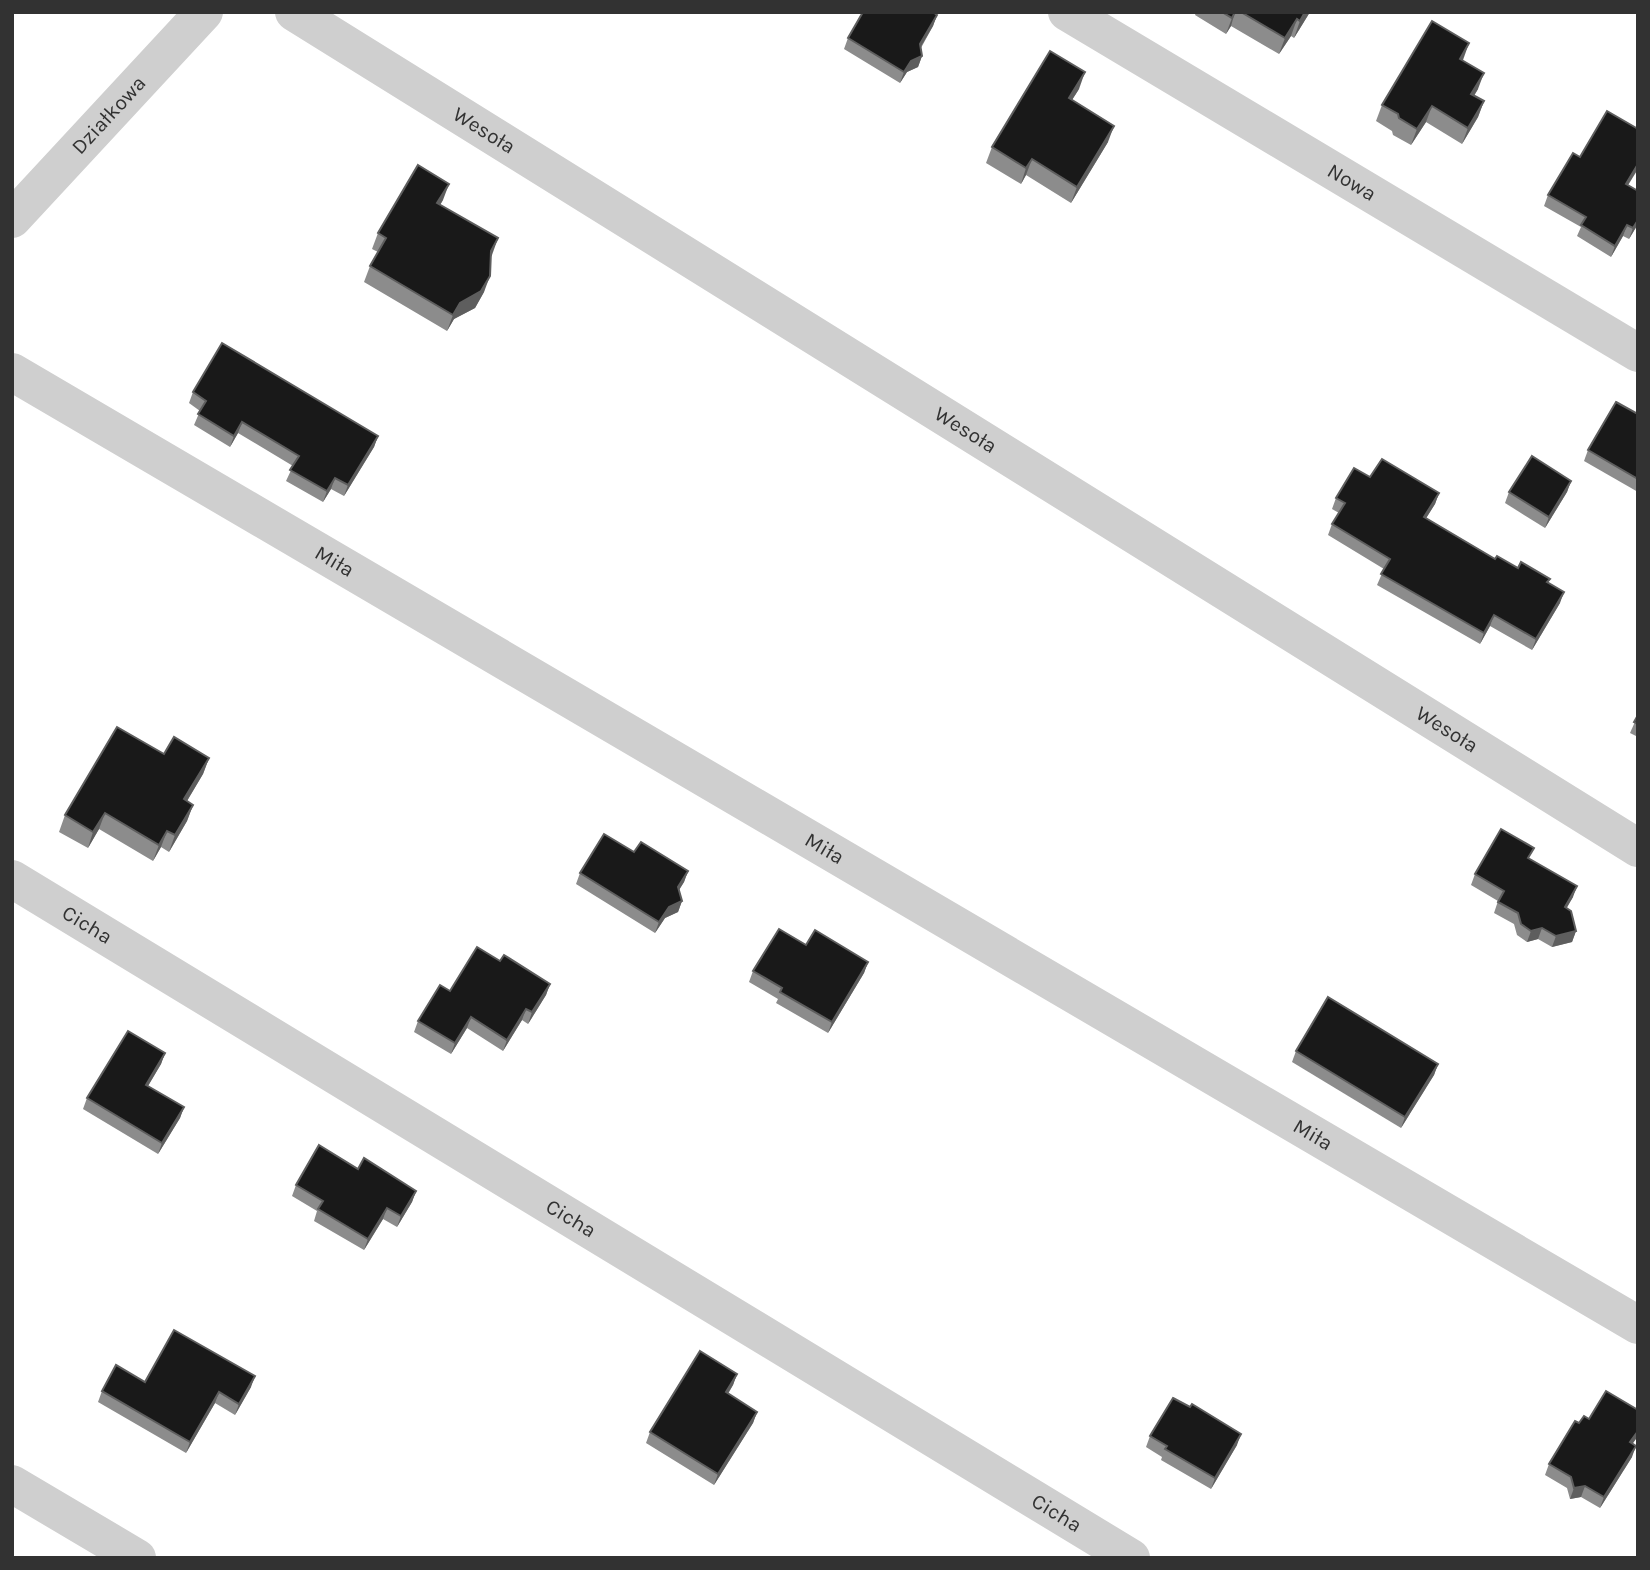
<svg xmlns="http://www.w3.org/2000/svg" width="1650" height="1570" font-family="Karla,sans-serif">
	<rect width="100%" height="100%" fill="#fff"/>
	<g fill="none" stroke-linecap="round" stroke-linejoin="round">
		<g stroke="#cfcfcf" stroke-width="38">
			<path id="s1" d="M 294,12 L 1638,848"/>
			<path id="s2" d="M 1067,12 L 1638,353"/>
			<path id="s3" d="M 12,219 L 204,12"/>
			<path id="s4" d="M 12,372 L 1638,1325"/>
			<path id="s5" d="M 12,879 L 1131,1558"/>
			<path d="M 12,1484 L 137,1558"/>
		</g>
	</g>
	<g fill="#8c8c8c">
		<path d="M 862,12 L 933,12 L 937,15 L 933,26 L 921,48 L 922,56 L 918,67 L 907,72 L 900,83 L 844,49 L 848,38 L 863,13 Z"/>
		<path d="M 1196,12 L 1310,12 L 1294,38 L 1291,36 L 1279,54 L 1231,26 L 1226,34 L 1195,15 Z"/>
		<path d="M 1463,61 L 1478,89 L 1474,96 L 1484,101 L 1478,117 L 1462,144 L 1426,122 L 1411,145 L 1393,135 L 1392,131 L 1376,121 L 1382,105 Z"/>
		<path d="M 1079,89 L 1072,100 L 1108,142 L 1071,203 L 1026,175 L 1021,184 L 986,163 L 992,147 Z"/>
		<path d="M 1628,185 L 1638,191 L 1638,224 L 1629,239 L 1623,236 L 1611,257 L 1577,236 L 1581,227 L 1544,206 L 1548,195 Z"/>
		<path d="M 443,200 L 440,205 L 492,255 L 490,257 L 484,292 L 475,308 L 454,319 L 447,331 L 364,282 L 370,266 L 378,252 L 372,249 L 378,233 Z"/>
		<path d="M 193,392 L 378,436 L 374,447 L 344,496 L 331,489 L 323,502 L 286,481 L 293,466 L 238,433 L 230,447 L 194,425 L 200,411 L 189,403 Z"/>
		<path d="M 1638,414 L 1638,492 L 1584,461 L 1588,450 Z"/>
		<path d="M 1370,477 L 1439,493 L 1435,504 L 1426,518 L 1495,559 L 1550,579 L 1548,583 L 1560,603 L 1532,650 L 1490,626 L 1480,644 L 1377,585 L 1384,569 L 1328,535 L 1332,524 L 1339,513 L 1332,509 L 1336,498 Z"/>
		<path d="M 1571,481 L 1567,492 L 1545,528 L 1505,503 L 1509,492 Z"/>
		<path d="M 1638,715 L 1638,737 L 1630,733 Z"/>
		<path d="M 164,754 L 209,758 L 203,774 L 187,801 L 193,805 L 187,821 L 169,852 L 161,847 L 153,861 L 99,829 L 88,848 L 59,832 L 65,815 Z"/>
		<path d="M 634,852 L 688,871 L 684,882 L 679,890 L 682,901 L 678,912 L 665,918 L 655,933 L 576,884 L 580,873 Z"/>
		<path d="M 1530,859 L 1573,897 L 1566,908 L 1576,931 L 1572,942 L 1552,947 L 1538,939 L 1527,942 L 1517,935 L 1514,924 L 1494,913 L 1498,901 L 1471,885 L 1475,874 Z"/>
		<path d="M 806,945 L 868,962 L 864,973 L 828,1033 L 776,1003 L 778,999 L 749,982 L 753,971 Z"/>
		<path d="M 500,961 L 550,984 L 546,995 L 528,1024 L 522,1020 L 503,1051 L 467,1028 L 451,1054 L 414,1032 L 418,1021 L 450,991 Z"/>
		<path d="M 1296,1051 L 1438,1064 L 1434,1075 L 1401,1128 L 1292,1062 Z"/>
		<path d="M 165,1053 L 161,1064 L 148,1086 L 184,1107 L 180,1118 L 158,1154 L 83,1109 L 87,1098 Z"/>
		<path d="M 358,1169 L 416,1191 L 412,1202 L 397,1227 L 383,1219 L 364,1250 L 314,1221 L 317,1211 L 292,1196 L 296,1185 Z"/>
		<path d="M 737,1374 L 733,1385 L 728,1394 L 757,1412 L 753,1423 L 714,1485 L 646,1443 L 650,1432 Z"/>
		<path d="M 145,1382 L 251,1387 L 235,1415 L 215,1403 L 186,1453 L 98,1402 L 102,1391 Z"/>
		<path d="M 1190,1407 L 1237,1445 L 1211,1489 L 1161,1460 L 1162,1457 L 1146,1447 L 1150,1436 Z"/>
		<path d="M 1638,1410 L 1638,1436 L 1632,1444 L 1632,1457 L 1600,1508 L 1581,1497 L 1570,1499 L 1567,1488 L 1545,1475 L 1549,1464 L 1579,1423 L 1589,1419 Z"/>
	</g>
	<g fill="#5e5e5e">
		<path d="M 1235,12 L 1231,26 L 1226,34 L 1232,18 Z"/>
		<path d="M 1305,12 L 1310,12 L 1294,38 L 1300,21 Z"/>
		<path d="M 937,15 L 933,26 L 916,55 L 920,44 Z"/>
		<path d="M 1297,19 L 1291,36 L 1279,54 L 1285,38 Z"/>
		<path d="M 1469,43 L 1463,60 L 1454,75 L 1460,59 Z"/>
		<path d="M 922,56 L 918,67 L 907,72 L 900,83 L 904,72 L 911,61 Z"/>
		<path d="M 1085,72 L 1079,89 L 1063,114 L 1069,98 Z"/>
		<path d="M 1484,73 L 1478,89 L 1465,110 L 1471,94 Z"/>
		<path d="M 1484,101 L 1478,117 L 1462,144 L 1468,128 Z"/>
		<path d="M 1432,106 L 1426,122 L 1411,145 L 1417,129 Z"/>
		<path d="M 1114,126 L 1108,142 L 1071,203 L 1077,187 Z"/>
		<path d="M 1032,159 L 1026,175 L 1021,184 L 1026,168 Z"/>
		<path d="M 1638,164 L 1638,169 L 1622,195 L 1626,184 Z"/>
		<path d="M 449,184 L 443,200 L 431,219 L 437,203 Z"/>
		<path d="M 1638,220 L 1638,224 L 1629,239 L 1633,228 Z"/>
		<path d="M 1627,225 L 1623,236 L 1611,257 L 1615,246 Z"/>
		<path d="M 498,238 L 492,255 L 485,267 L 491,251 Z"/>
		<path d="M 490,276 L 484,292 L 475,308 L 454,319 L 447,331 L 453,315 L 460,303 Z"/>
		<path d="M 242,422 L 238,433 L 230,447 L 234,436 Z"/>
		<path d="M 378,436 L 374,447 L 344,496 L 348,485 Z"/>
		<path d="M 335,478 L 331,489 L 323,502 L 327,491 Z"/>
		<path d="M 1571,481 L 1567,492 L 1545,528 L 1549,517 Z"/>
		<path d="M 1439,493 L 1435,504 L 1420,528 L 1424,517 Z"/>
		<path d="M 1564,592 L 1560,603 L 1532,650 L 1536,639 Z"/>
		<path d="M 1494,615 L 1490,626 L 1480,644 L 1484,633 Z"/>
		<path d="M 209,758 L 203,774 L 178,816 L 184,799 Z"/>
		<path d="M 193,805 L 187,821 L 169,852 L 175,835 Z"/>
		<path d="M 105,813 L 99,829 L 88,848 L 93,832 Z"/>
		<path d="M 167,831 L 161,847 L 153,861 L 159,845 Z"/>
		<path d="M 688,871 L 684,882 L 674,898 L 678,887 Z"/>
		<path d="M 1577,886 L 1573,897 L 1561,918 L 1565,907 Z"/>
		<path d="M 682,901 L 678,912 L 665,918 L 655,933 L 659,922 L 669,907 Z"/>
		<path d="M 1542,928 L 1538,939 L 1527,942 L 1531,931 Z"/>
		<path d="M 1576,931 L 1572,942 L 1552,947 L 1556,936 Z"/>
		<path d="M 868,962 L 864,973 L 828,1033 L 832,1022 Z"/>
		<path d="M 550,984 L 546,995 L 528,1024 L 532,1012 Z"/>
		<path d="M 526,1009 L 522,1020 L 503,1051 L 507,1040 Z"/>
		<path d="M 471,1017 L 467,1028 L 451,1054 L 455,1043 Z"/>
		<path d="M 165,1053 L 161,1064 L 142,1096 L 146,1085 Z"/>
		<path d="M 1438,1064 L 1434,1075 L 1401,1128 L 1405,1117 Z"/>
		<path d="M 184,1107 L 180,1118 L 158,1154 L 162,1143 Z"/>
		<path d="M 416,1191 L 412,1202 L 397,1227 L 401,1216 Z"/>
		<path d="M 387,1208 L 383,1219 L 364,1250 L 368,1239 Z"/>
		<path d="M 737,1374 L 733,1385 L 722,1403 L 726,1392 Z"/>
		<path d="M 255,1376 L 251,1387 L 235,1415 L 239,1404 Z"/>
		<path d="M 219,1392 L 215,1403 L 186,1453 L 190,1442 Z"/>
		<path d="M 757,1412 L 753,1423 L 714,1485 L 718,1474 Z"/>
		<path d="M 1638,1431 L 1638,1436 L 1626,1453 L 1630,1442 Z"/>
		<path d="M 1241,1434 L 1237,1445 L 1211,1489 L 1215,1478 Z"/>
		<path d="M 1636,1446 L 1632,1457 L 1600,1508 L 1604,1497 Z"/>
		<path d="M 1585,1486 L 1581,1497 L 1570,1499 L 1574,1488 Z"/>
	</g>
	<g fill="#191919" stroke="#5e5e5e" stroke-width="2">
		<path d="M 863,12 L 933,12 L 937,15 L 920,44 L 922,56 L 911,61 L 904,72 L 848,38 Z"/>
		<path d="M 1222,12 L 1235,12 L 1232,18 Z"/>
		<path d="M 1241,12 L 1305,12 L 1300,21 L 1297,19 L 1285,38 Z"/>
		<path d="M 1432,21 L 1469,43 L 1460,59 L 1484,73 L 1471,94 L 1484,101 L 1468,128 L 1432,106 L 1417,129 L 1399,118 L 1398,114 L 1382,105 Z"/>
		<path d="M 1050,51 L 1085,72 L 1069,98 L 1114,126 L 1077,187 L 1032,159 L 1026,168 L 992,147 Z"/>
		<path d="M 1607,111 L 1638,129 L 1638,164 L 1626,184 L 1638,191 L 1638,220 L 1633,228 L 1627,225 L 1615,246 L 1581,225 L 1586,217 L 1548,195 L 1573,153 L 1580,157 Z"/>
		<path d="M 418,165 L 449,184 L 437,203 L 498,238 L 491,251 L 490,276 L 481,291 L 460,303 L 453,315 L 370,266 L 386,238 L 378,233 Z"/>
		<path d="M 222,343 L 378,436 L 348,485 L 335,478 L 327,491 L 290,470 L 299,456 L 242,422 L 234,436 L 198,414 L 206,401 L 193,392 Z"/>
		<path d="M 1616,402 L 1638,414 L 1638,479 L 1588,450 Z"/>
		<path d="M 1532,456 L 1571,481 L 1549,517 L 1509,492 Z"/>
		<path d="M 1382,459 L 1439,493 L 1424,517 L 1495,559 L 1497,556 L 1518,568 L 1521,562 L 1550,579 L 1547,582 L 1564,592 L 1536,639 L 1494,615 L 1484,633 L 1381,574 L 1390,559 L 1332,524 L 1345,503 L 1336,498 L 1354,468 L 1370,477 Z"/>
		<path d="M 1638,715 L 1638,724 L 1634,722 Z"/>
		<path d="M 117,727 L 164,754 L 174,737 L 209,758 L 184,799 L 193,805 L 175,835 L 167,831 L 159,845 L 105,813 L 93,832 L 65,815 Z"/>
		<path d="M 1501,829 L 1534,848 L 1528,858 L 1577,886 L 1565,907 L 1571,911 L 1576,931 L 1556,936 L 1542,928 L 1531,931 L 1521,924 L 1518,913 L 1498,902 L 1504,891 L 1475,874 Z"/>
		<path d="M 604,834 L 634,852 L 641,842 L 688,871 L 678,887 L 682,901 L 669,907 L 659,922 L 580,873 Z"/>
		<path d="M 779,929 L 806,945 L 815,930 L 868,962 L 832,1022 L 780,992 L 782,988 L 753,971 Z"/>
		<path d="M 477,947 L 500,961 L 504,955 L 550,984 L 532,1012 L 526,1009 L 507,1040 L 471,1017 L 455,1043 L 418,1021 L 440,985 L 450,991 Z"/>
		<path d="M 1328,997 L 1438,1064 L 1405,1117 L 1296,1051 Z"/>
		<path d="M 128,1031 L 165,1053 L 146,1085 L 184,1107 L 162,1143 L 87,1098 Z"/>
		<path d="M 319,1145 L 358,1169 L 364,1158 L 416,1191 L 401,1216 L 387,1208 L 368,1239 L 318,1209 L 323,1201 L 296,1185 Z"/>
		<path d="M 174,1330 L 255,1376 L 239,1404 L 219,1392 L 190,1442 L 102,1391 L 116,1365 L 145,1382 Z"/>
		<path d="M 700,1351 L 737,1374 L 726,1392 L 757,1412 L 718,1474 L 650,1432 Z"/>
		<path d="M 1606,1391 L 1638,1410 L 1638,1431 L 1630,1442 L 1636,1446 L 1604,1497 L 1585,1486 L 1574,1488 L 1571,1477 L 1549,1464 L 1575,1421 L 1579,1423 L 1584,1416 L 1589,1419 Z"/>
		<path d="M 1173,1398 L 1190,1407 L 1192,1404 L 1241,1434 L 1215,1478 L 1165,1449 L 1167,1446 L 1150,1436 Z"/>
	</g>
	<g text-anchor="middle" stroke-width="7" stroke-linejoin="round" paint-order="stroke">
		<g font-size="21" fill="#323232" stroke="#fff">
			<text dy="7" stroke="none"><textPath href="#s3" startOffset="142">Działkowa</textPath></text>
			<text dy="7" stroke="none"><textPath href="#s1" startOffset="224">Wesoła</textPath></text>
			<text dy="7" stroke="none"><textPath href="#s2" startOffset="332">Nowa</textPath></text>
			<text dy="7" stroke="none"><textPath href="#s1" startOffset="791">Wesoła</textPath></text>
			<text dy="7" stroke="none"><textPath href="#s4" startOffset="374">Miła</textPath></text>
			<text dy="7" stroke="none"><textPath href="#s1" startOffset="1358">Wesoła</textPath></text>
			<text dy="7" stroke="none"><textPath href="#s4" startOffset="942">Miła</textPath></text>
			<text dy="7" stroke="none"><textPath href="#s5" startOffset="88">Cicha</textPath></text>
			<text dy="7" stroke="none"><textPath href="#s4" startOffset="1508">Miła</textPath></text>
			<text dy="7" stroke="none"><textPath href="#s5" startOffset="654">Cicha</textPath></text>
			<text dy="7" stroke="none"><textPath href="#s5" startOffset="1222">Cicha</textPath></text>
		</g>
	</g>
	<rect width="1650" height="1570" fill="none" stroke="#323232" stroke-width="28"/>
</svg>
